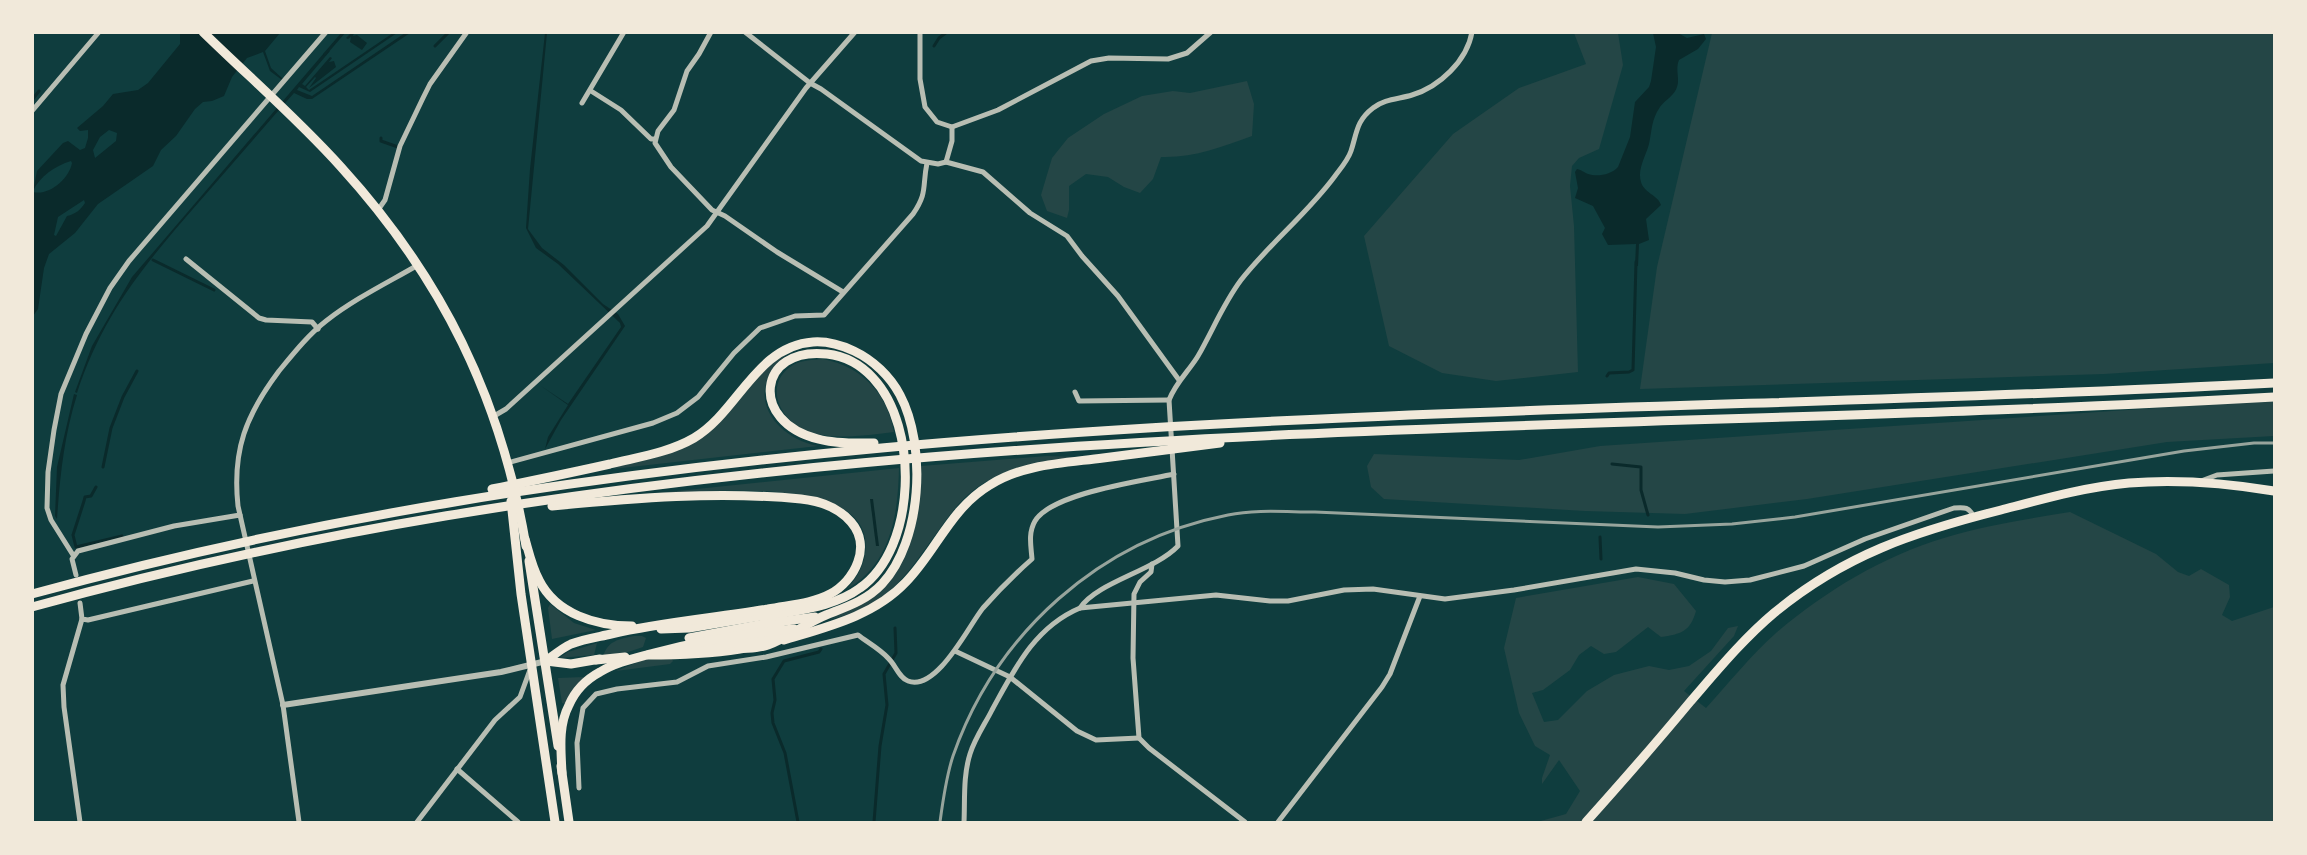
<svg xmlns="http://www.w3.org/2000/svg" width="2307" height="855" font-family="'Alegreya Sans',sans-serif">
	<rect width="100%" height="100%" fill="#0f3d3e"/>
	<g fill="#244646">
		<path d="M 1574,33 L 1618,33 L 1623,65 L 1599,149 L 1579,158 L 1572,166 L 1570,186 L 1574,226 L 1578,372 L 1496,381 L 1442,373 L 1389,346 L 1364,236 L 1453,134 L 1519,88 L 1586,64 Z"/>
		<path d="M 1712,33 L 2274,33 L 2274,363 L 2104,374 L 1640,389 L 1657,267 Z"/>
		<path d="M 1247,81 L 1254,104 L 1252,136 C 1221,147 1194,158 1161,157 L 1153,179 L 1140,193 L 1124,187 L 1108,177 L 1086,174 L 1069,186 L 1069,210 L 1067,218 L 1047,211 L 1041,195 L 1052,158 L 1068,138 L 1104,114 L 1142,96 L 1173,91 L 1190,93 Z"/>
		<path d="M 788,353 C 742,389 770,436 818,446 L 613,469 C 620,465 630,464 639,462 C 658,457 679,452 697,441 C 733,417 750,374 788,353 Z"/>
		<path d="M 823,359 C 862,367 887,393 894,432 C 866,435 830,442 803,429 C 778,417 764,383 793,365 C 802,360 812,360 823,359 Z"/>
		<path d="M 2274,400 L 2274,436 L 2167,442 L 1807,499 L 1685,514 L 1585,511 L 1384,499 L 1371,487 L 1367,466 L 1374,454 L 1519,460 L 1600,446 Z"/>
		<path d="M 1047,456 L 1078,457 C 1039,462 1002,467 970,493 C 958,503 948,517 938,531 C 904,578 889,605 829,620 L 872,598 L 898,568 L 921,466 Z"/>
		<path d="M 899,468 C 898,515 891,564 847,589 C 860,575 868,558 865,538 C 855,476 704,492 658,493 Z"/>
		<path d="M 2070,512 L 2156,554 L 2178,572 L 2189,576 L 2201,569 L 2229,585 L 2230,597 L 2222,615 L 2232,621 L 2274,607 L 2274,822 L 1537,822 L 1566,814 L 1580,791 L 1559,760 L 1542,784 L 1542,778 L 1550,755 L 1535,746 L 1519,713 L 1504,648 L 1516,598 L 1638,577 L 1674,584 L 1696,611 C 1690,632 1681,634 1661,637 L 1648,627 L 1616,652 L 1604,654 L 1591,646 L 1579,655 L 1570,670 L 1543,690 L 1532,693 L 1544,722 L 1558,720 L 1587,691 L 1614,675 L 1649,666 L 1669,670 L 1689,666 L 1711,651 L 1728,628 L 1738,626 L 1734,636 L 1684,691 L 1706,708 C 1729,683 1751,655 1776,633 C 1824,592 1883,556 1944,538 C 1985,525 2028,519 2070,512 Z"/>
		<path d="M 550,604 L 574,623 L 596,630 L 552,639 L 548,608 Z"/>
		<path d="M 634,636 L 642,636 L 646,638 L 643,647 L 610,658 L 603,657 C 607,641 619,639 634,636 Z"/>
		<path d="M 597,643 L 594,655 L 559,658 L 568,652 Z"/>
		<path d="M 654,659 L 672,659 L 673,661 L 670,664 L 616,671 L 643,660 Z"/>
		<path d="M 584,677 L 565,704 L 562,703 L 558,678 Z"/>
	</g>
	<g fill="#0a2a2b" fill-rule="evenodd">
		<path d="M 180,33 L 280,33 L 265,51 L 271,68 L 283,79 L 282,80 L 270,71 L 263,52 L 247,58 L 232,77 L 224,96 L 212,101 L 203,102 L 195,109 L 176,136 L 161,150 L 153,166 L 98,204 L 75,233 L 49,254 L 44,268 L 38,309 L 33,316 L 33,192 C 49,196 69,179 72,163 L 71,161 C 55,166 40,176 33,191 L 37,171 L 63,143 L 68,141 L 80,150 L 85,148 L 88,138 L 88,130 L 80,131 L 77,128 L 103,106 L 113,94 L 138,90 L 148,83 L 180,44 ZM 109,130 L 117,133 L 116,141 L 95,158 L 93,150 L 100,137 ZM 84,200 L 85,203 C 80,210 76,214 67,216 L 56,236 L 54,235 L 58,217 Z"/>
		<path d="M 351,33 L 354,33 L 353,36 L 357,35 L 367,43 L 362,50 L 350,42 L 351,37 L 348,39 L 346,38 Z"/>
		<path d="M 393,33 L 397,33 L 310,92 L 299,87 L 297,90 L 312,96 L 405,33 L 410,33 L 312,99 L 307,99 L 294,93 C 262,129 231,166 199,202 C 146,263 103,313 77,393 L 75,392 L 92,346 L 132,277 L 324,53 L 330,51 L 302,84 L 305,86 L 330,57 L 332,58 L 329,62 L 334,61 L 336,67 L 309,88 L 316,78 L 315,77 L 306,87 L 309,90 Z"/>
		<path d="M 545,33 L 547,33 L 528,229 L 542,248 L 564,265 L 603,304 L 618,314 L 625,326 L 561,420 L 545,449 L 548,437 L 568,405 L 541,386 L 568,404 L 621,327 L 620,323 L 558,264 L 536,248 L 526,228 L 530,169 Z"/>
		<path d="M 1653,33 L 1678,33 L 1687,38 L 1704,34 L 1706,39 L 1698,49 L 1679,60 C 1675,70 1680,78 1677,87 C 1675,95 1665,100 1660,107 C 1651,120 1652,131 1649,144 C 1646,156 1637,169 1641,182 C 1644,193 1658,195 1661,205 L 1646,219 L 1649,240 L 1639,244 L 1638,266 L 1635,266 L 1636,244 L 1608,245 L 1602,234 L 1605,228 L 1593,206 L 1575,198 L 1578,188 L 1575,172 L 1577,169 C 1582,170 1583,172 1588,174 C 1597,177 1611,175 1618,167 L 1630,137 L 1635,102 L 1649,87 L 1651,81 L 1656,47 Z"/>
		<path d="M 74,394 L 77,395 C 64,436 60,476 57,519 L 55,516 L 57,467 Z"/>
		<path d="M 870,499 L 873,499 L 879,546 L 876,546 Z"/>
	</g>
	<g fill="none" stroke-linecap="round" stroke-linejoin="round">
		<g stroke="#0a2a2b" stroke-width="3">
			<path d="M 435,46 L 449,32"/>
			<path d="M 934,46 L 939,38 L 947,32"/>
			<path d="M 325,54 L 344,32"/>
			<path d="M 32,100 L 39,91"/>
			<path d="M 381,138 L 381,141 L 398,147"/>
			<path d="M 153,260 L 214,290"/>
			<path d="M 1607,376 L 1609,373 L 1629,372 L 1633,370 L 1636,262"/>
			<path d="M 1612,464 L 1641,467 L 1641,490 L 1648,515"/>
			<path d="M 103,467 L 111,428 L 123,397 L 137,371"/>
			<path d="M 96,487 L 91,496 L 85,497 L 84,501 L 73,535 L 76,547 L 122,536"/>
			<path d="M 1600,537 L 1601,559"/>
			<path d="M 798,822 L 785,753 L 773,723 L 772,713 L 775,700 L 773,679 L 784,661 L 819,652 L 821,649"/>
			<path d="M 874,822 L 880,746 L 887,705 L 884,674 L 896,653 L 895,628"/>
		</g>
		<g stroke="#b8beb3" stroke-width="5">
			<path d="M 711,32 L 699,54 L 687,71 L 674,110 L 658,131 L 655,143 L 671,167 L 712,210 L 725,216 L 777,252 L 843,292"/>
			<path d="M 745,32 L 810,83 L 821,89 L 921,161 L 938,164 L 946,162 L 983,172 L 1030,213 L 1067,236 L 1082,256 L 1118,296 L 1179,380"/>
			<path d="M 920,32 L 920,79 L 925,107 L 937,122 L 952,127 L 998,110 L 1091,61 L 1109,58 L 1168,59 L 1187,53 L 1211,32"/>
			<path d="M 591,91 L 621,110 L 651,139 L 655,139"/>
			<path d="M 582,103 L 624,32"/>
			<path d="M 32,111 L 99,32"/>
			<path d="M 946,162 L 952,141 L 952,127"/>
			<path d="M 378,210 L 385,200 L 400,146 L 423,98 L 430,84 L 467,32"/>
			<path d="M 186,259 L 259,318 L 266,320 L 312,322 L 318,329"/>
			<path d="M 1075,392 L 1079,401 L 1169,400"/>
			<path d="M 494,416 L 506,409 L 707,226 L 806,88 L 855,32"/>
			<path d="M 507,463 L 653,423 L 677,413 L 698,397 L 734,353 L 760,328 L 795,316 L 824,315 L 913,214 C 928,192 922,187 927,163"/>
			<path d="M 2201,481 L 2217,475 L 2274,471"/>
			<path d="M 73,555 L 51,520 L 47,508 L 48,472 L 54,430 L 61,394 L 86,334 L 110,288 L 129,261 L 326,32"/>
			<path d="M 1152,564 L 1151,572 L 1140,582 L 1134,594 L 1133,658 L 1139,738 L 1149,748 L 1245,822"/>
			<path d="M 76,575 L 72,559 L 78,551 L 174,526 L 240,515"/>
			<path d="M 80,603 L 82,619 L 88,620 L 253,581"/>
			<path d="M 1080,608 C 1097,582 1154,571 1178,546 L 1169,400 C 1176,382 1189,371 1198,356 C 1213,330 1223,304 1241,280 C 1270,243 1307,214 1335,176 C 1341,168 1348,160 1351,151 C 1357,133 1356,121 1373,108 C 1384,99 1399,99 1412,95 C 1439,87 1467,61 1472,32"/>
			<path d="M 955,651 L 1010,677 L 1077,731 L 1096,740 L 1139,738"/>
			<path d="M 457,769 L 518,822"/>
			<path d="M 579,788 L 577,743 L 583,708 L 596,694 L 617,689 L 677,682 L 708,666 L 766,657 L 858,635 C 867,642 880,649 888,658 C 895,664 899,678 908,681 C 937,692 969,625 983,608 C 999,590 1015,574 1032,559 C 1031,546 1028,533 1035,521 C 1052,493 1142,481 1174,474"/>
			<path d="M 80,822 L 64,707 L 63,685 L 82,619"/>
			<path d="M 299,822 L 283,705 L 238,506 C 232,450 246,415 279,371 C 293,354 308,335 326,321 C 354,299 387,283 418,265"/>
			<path d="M 417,822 L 495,720 L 520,697 L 531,667"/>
			<path d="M 964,822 C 965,800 963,776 970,754 C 975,738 985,724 992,710 C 1015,668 1035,627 1080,608 L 1216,595 L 1270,601 L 1288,601 L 1344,590 L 1373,589 L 1445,599 L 1514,590 L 1636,569 L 1675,573 L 1704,580 L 1725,582 L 1750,580 L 1804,566 L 1865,539 L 1954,508 C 1965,507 1969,507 1974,517"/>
			<path d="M 1278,822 L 1382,687 L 1390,674 L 1420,596"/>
		</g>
		<path stroke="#b8beb3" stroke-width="6" d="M 283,705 L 501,672 L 546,661"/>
		<g stroke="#f1e9da" stroke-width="9">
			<path d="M 203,32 C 249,77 298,119 341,167 C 442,278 501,398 526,546"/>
			<path d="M 511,501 L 521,594 L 555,822"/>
			<path d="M 529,561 L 558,746"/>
			<path d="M 561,766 L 569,822"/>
			<path d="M 1586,822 C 1621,783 1656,743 1690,702 C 1716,672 1743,639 1774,613 C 1844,555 1914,532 2001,510 C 2043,499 2085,487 2129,483 C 2178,479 2226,483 2274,491"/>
		</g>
		<g stroke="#f1e9da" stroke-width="9">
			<path d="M 492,489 C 531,481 570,473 610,464 C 638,457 668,453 694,438 C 738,412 756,346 813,342 C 827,341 841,345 854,351 C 873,360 890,376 900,395 C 927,446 922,541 882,584 C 866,601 846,607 826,615 C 806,623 788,638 768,645 C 760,648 749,648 740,649 C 708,654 680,655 648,655"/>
			<path d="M 525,539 C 529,553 532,567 539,580 C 556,614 596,626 632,626"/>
			<path d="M 32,594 C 763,393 1525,423 2274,383"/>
			<path d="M 32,607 C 762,404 1526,440 2274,397"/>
			<path d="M 763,617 C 795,610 833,608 860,588 C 917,548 919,427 873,378 C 861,365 845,356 827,354 C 757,346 749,422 818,439 C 836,444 856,443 874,443"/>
			<path d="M 771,623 L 815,617"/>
			<path d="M 661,629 L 689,628 L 767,615"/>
			<path d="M 689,638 L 764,624 L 780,626"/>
			<path d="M 784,640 C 827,627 874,616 906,582 C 937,550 950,509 990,485 C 1023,464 1065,463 1103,458 C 1142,453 1181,448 1220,443"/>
			<path d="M 682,651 L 767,638 L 780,634"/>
			<path d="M 596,660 L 625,657"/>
			<path d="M 546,661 C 554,655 562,648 571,644 C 584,639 598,637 611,634 C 663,622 715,618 768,609 C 787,605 812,604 830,594 C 855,581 872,546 851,522 C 838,507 820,501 801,499 C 718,491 634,498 552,506"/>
			<path d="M 546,661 L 571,664 L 600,659"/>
			<path d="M 562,773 C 561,750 558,726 569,705 C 575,691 587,679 600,672 C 616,662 636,658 654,653 C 700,641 746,633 794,629"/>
		</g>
		<path stroke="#97a49c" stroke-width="3" d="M 940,822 C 943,800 946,777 953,756 C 996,633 1100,540 1228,515 C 1256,509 1287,512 1315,512 L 1658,527 L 1732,524 L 1795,517 L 2184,451 L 2254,443 L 2274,443"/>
	</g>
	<rect width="2307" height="855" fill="none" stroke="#f1e9da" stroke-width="68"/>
</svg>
